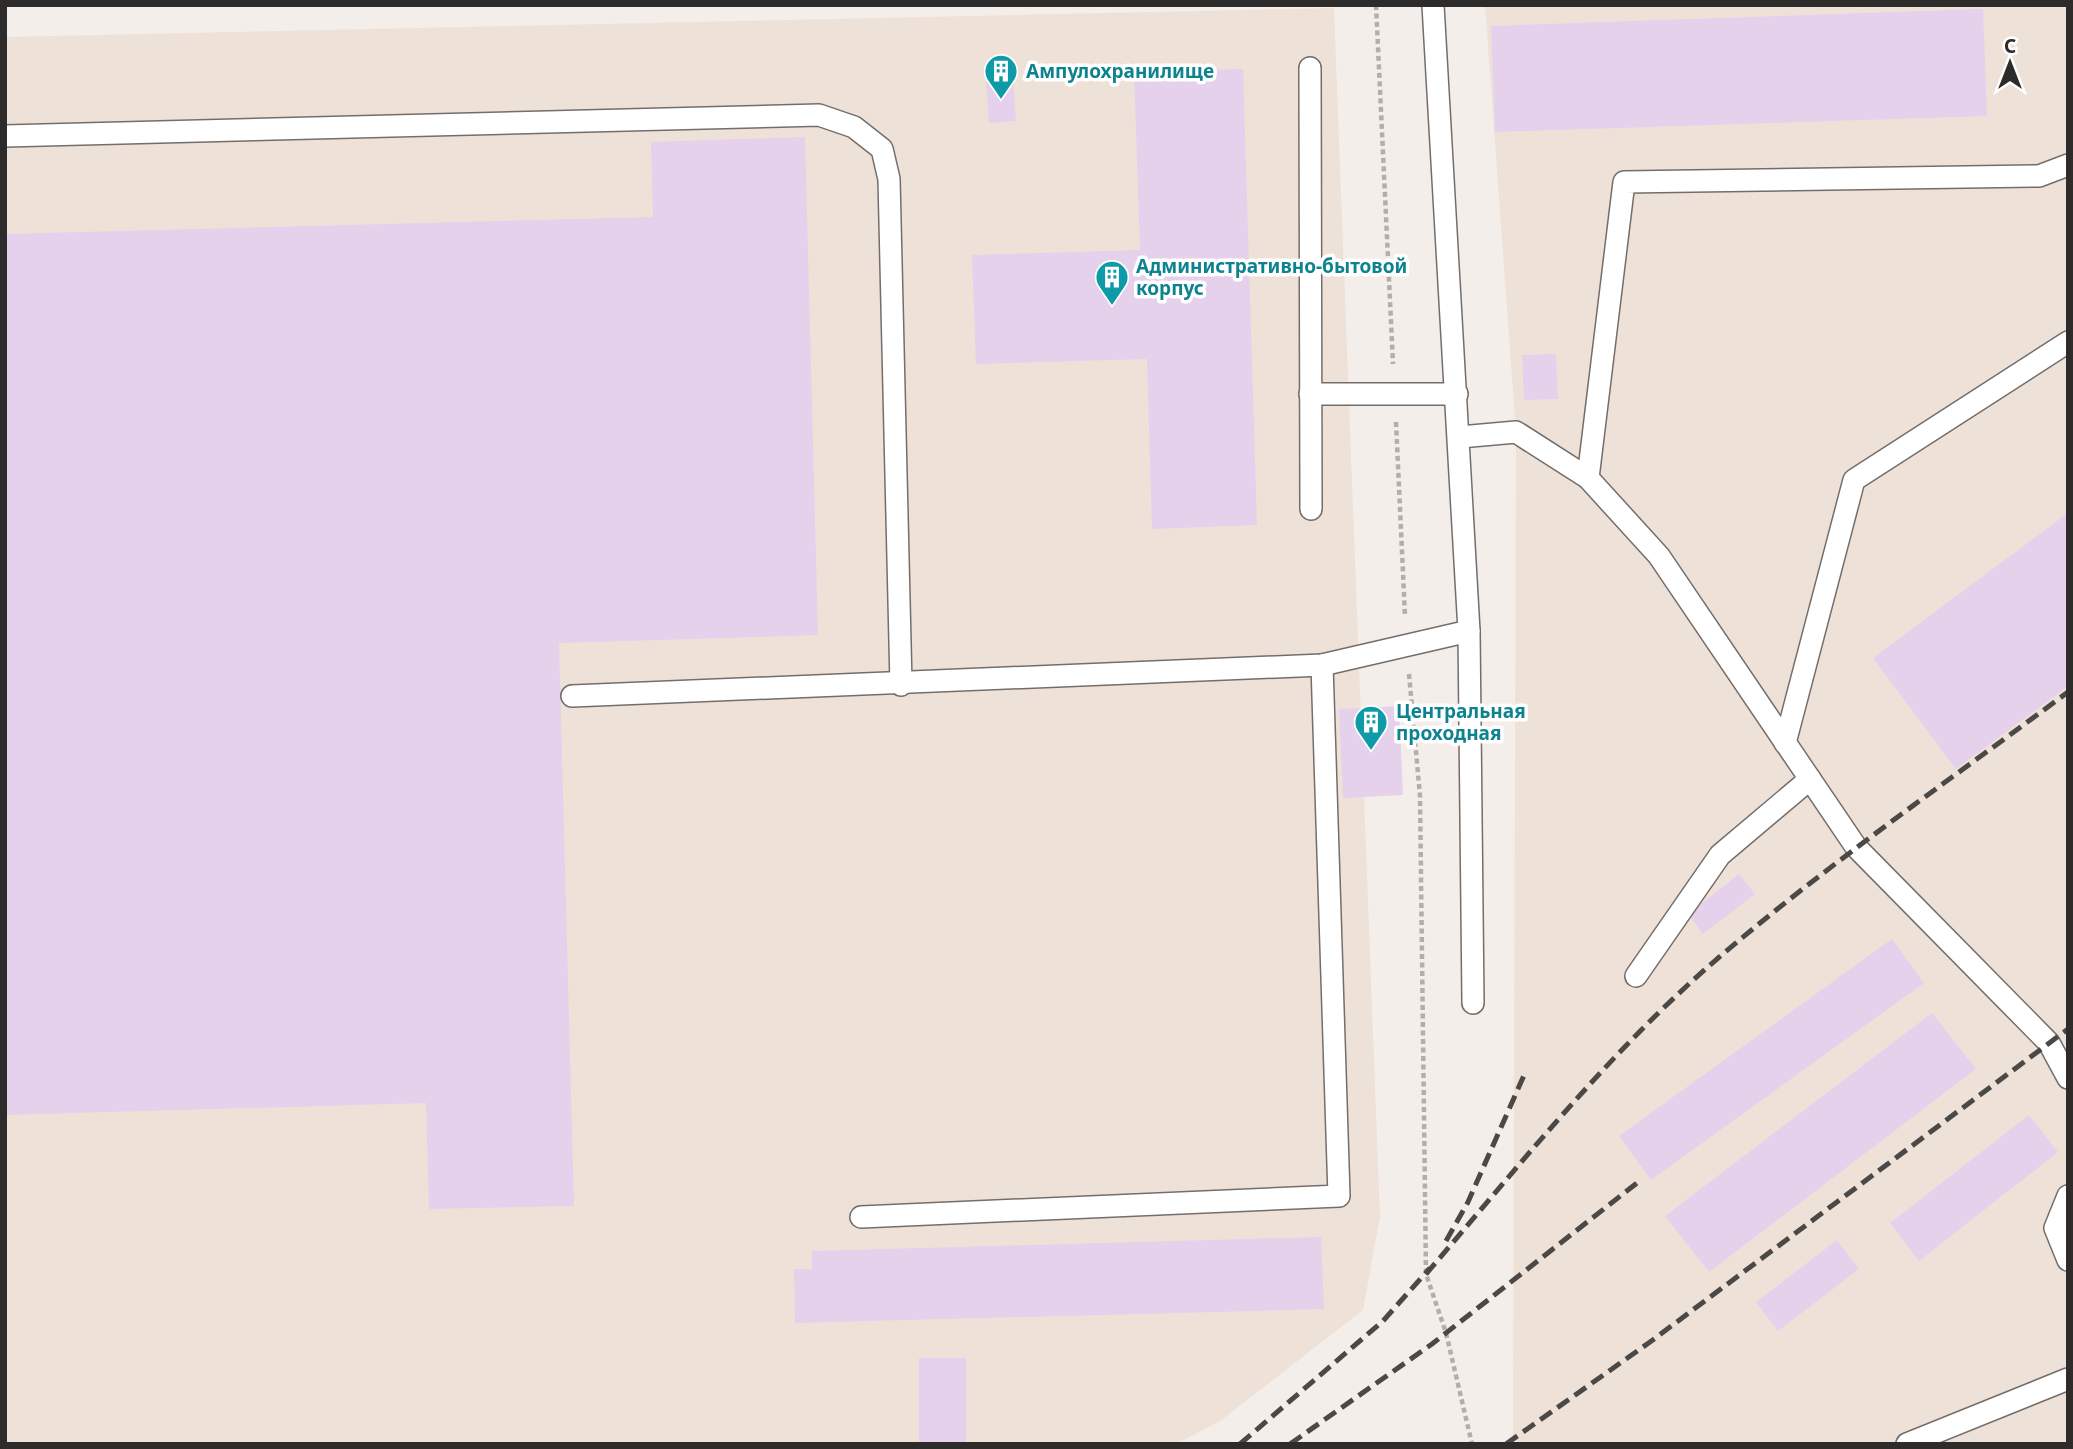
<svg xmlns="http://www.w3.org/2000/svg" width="2073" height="1449" font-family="'Noto Sans',sans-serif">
	<rect width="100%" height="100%" fill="#f4eeea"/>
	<g fill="#eee1d8">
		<path d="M 1485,5 L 2068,5 L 2068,1444 L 1513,1444 L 1516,432 Z"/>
		<path d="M 1334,8 L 1380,1217 L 1363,1310 L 1220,1421 L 1176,1444 L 5,1444 L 5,37 Z"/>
	</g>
	<g fill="#e5d1ec">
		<path d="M 1983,9 L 1987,116 L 1495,132 L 1491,26 Z"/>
		<path d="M 1243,69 L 1257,525 L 1152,529 L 1147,359 L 976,364 L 972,255 L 1140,250 L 1134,72 Z"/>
		<path d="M 1013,80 L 1016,121 L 989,123 L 986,82 Z"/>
		<path d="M 805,137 L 818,635 L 559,643 L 574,1206 L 429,1209 L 426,1103 L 5,1115 L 5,234 L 653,217 L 651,142 Z"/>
		<path d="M 1556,354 L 1558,399 L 1524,400 L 1522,355 Z"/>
		<path d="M 2068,513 L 2068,686 L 1956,769 L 1873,658 Z"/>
		<path d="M 1399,706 L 1403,795 L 1343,798 L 1339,709 Z"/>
		<path d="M 1739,874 L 1755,894 L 1703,934 L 1688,914 Z"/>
		<path d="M 1892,939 L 1924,983 L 1651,1180 L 1619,1136 Z"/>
		<path d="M 1932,1013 L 1976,1069 L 1709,1272 L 1665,1216 Z"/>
		<path d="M 2029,1115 L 2058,1152 L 1919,1261 L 1890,1223 Z"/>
		<path d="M 1321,1237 L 1324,1309 L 795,1323 L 794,1269 L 812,1269 L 812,1251 Z"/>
		<path d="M 1837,1240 L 1859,1269 L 1778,1331 L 1756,1302 Z"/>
		<rect x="919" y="1358" width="47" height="86"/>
	</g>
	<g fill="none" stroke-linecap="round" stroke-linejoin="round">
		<defs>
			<g id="lane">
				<path d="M 1310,68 L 1311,509"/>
				<path d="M 5,136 L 819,115 L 854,127 L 882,149 L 889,179 L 901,685"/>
				<path d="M 1310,394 L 1457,394"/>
				<path d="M 1460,437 L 1516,432 L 1588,478 L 1659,556 L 1856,847 L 2049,1043 L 2068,1078"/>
				<path d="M 1588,478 L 1624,182 L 2039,176 L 2068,165"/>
				<path d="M 1469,631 L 1473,1003"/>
				<path d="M 572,696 L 1322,665 L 1469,631 L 1433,5"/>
				<path d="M 1785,743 L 1854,480 L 2068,342"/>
				<path d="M 1636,976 L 1720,855 L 1810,779"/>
				<path d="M 2068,1196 L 2055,1228 L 2068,1260"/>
				<path d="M 861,1217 L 1339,1196 L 1322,665"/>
				<path d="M 1907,1444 L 2068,1379"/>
			</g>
		</defs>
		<use href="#lane" stroke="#736e6b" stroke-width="24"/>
		<g stroke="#b3aeab" stroke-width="4.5" stroke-dasharray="5 3.5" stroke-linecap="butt">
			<path d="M 1376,5 L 1393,364"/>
			<path d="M 1396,422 L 1405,616"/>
			<path d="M 1409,674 L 1420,796 L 1426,1274 L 1446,1333 L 1472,1444"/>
		</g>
		<use href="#lane" stroke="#fff" stroke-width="21"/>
		<g stroke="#4b4947" stroke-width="5" stroke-dasharray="14 7" stroke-linecap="butt">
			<path d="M 1446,1241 L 1468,1202 L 1525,1073"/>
			<path d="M 1426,1274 C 1519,1166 1609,1052 1717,959 C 1829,863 1950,780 2068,692"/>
			<path d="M 1240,1444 L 1383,1321 L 1430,1268"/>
			<path d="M 1290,1444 L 1432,1344 L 1642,1179"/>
			<path d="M 1506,1444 L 1650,1342 L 2068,1029"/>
		</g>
	</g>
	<defs>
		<symbol id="building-pin" viewBox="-11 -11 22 30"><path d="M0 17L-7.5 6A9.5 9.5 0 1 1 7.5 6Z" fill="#0f9aa8" stroke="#fff"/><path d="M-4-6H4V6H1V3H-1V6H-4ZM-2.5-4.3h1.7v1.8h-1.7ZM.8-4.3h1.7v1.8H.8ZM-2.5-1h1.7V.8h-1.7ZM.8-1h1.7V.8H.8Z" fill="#fff"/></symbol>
	</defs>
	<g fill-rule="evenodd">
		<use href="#building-pin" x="982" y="52" width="38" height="52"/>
		<use href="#building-pin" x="1093" y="258" width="38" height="52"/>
		<use href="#building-pin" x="1352" y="703" width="38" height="52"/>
	</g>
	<g text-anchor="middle" stroke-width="7" stroke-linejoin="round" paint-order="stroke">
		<g font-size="19" font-weight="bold" fill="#0d838f" stroke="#fff" text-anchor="start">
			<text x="1026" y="78">Ампулохранилище</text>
			<text x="1136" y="273">Административно-бытовой<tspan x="1136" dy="22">корпус</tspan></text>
			<text x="1396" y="718">Центральная<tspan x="1396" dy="22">проходная</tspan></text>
		</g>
	</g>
	<rect width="2073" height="1449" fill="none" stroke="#2e2c2b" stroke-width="14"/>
	<g transform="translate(2010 63)" stroke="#ffffff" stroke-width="5" paint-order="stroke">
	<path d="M0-5L12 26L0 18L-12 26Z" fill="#2e2c2b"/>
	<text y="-10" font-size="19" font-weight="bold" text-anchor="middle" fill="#2e2c2b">С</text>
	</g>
</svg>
